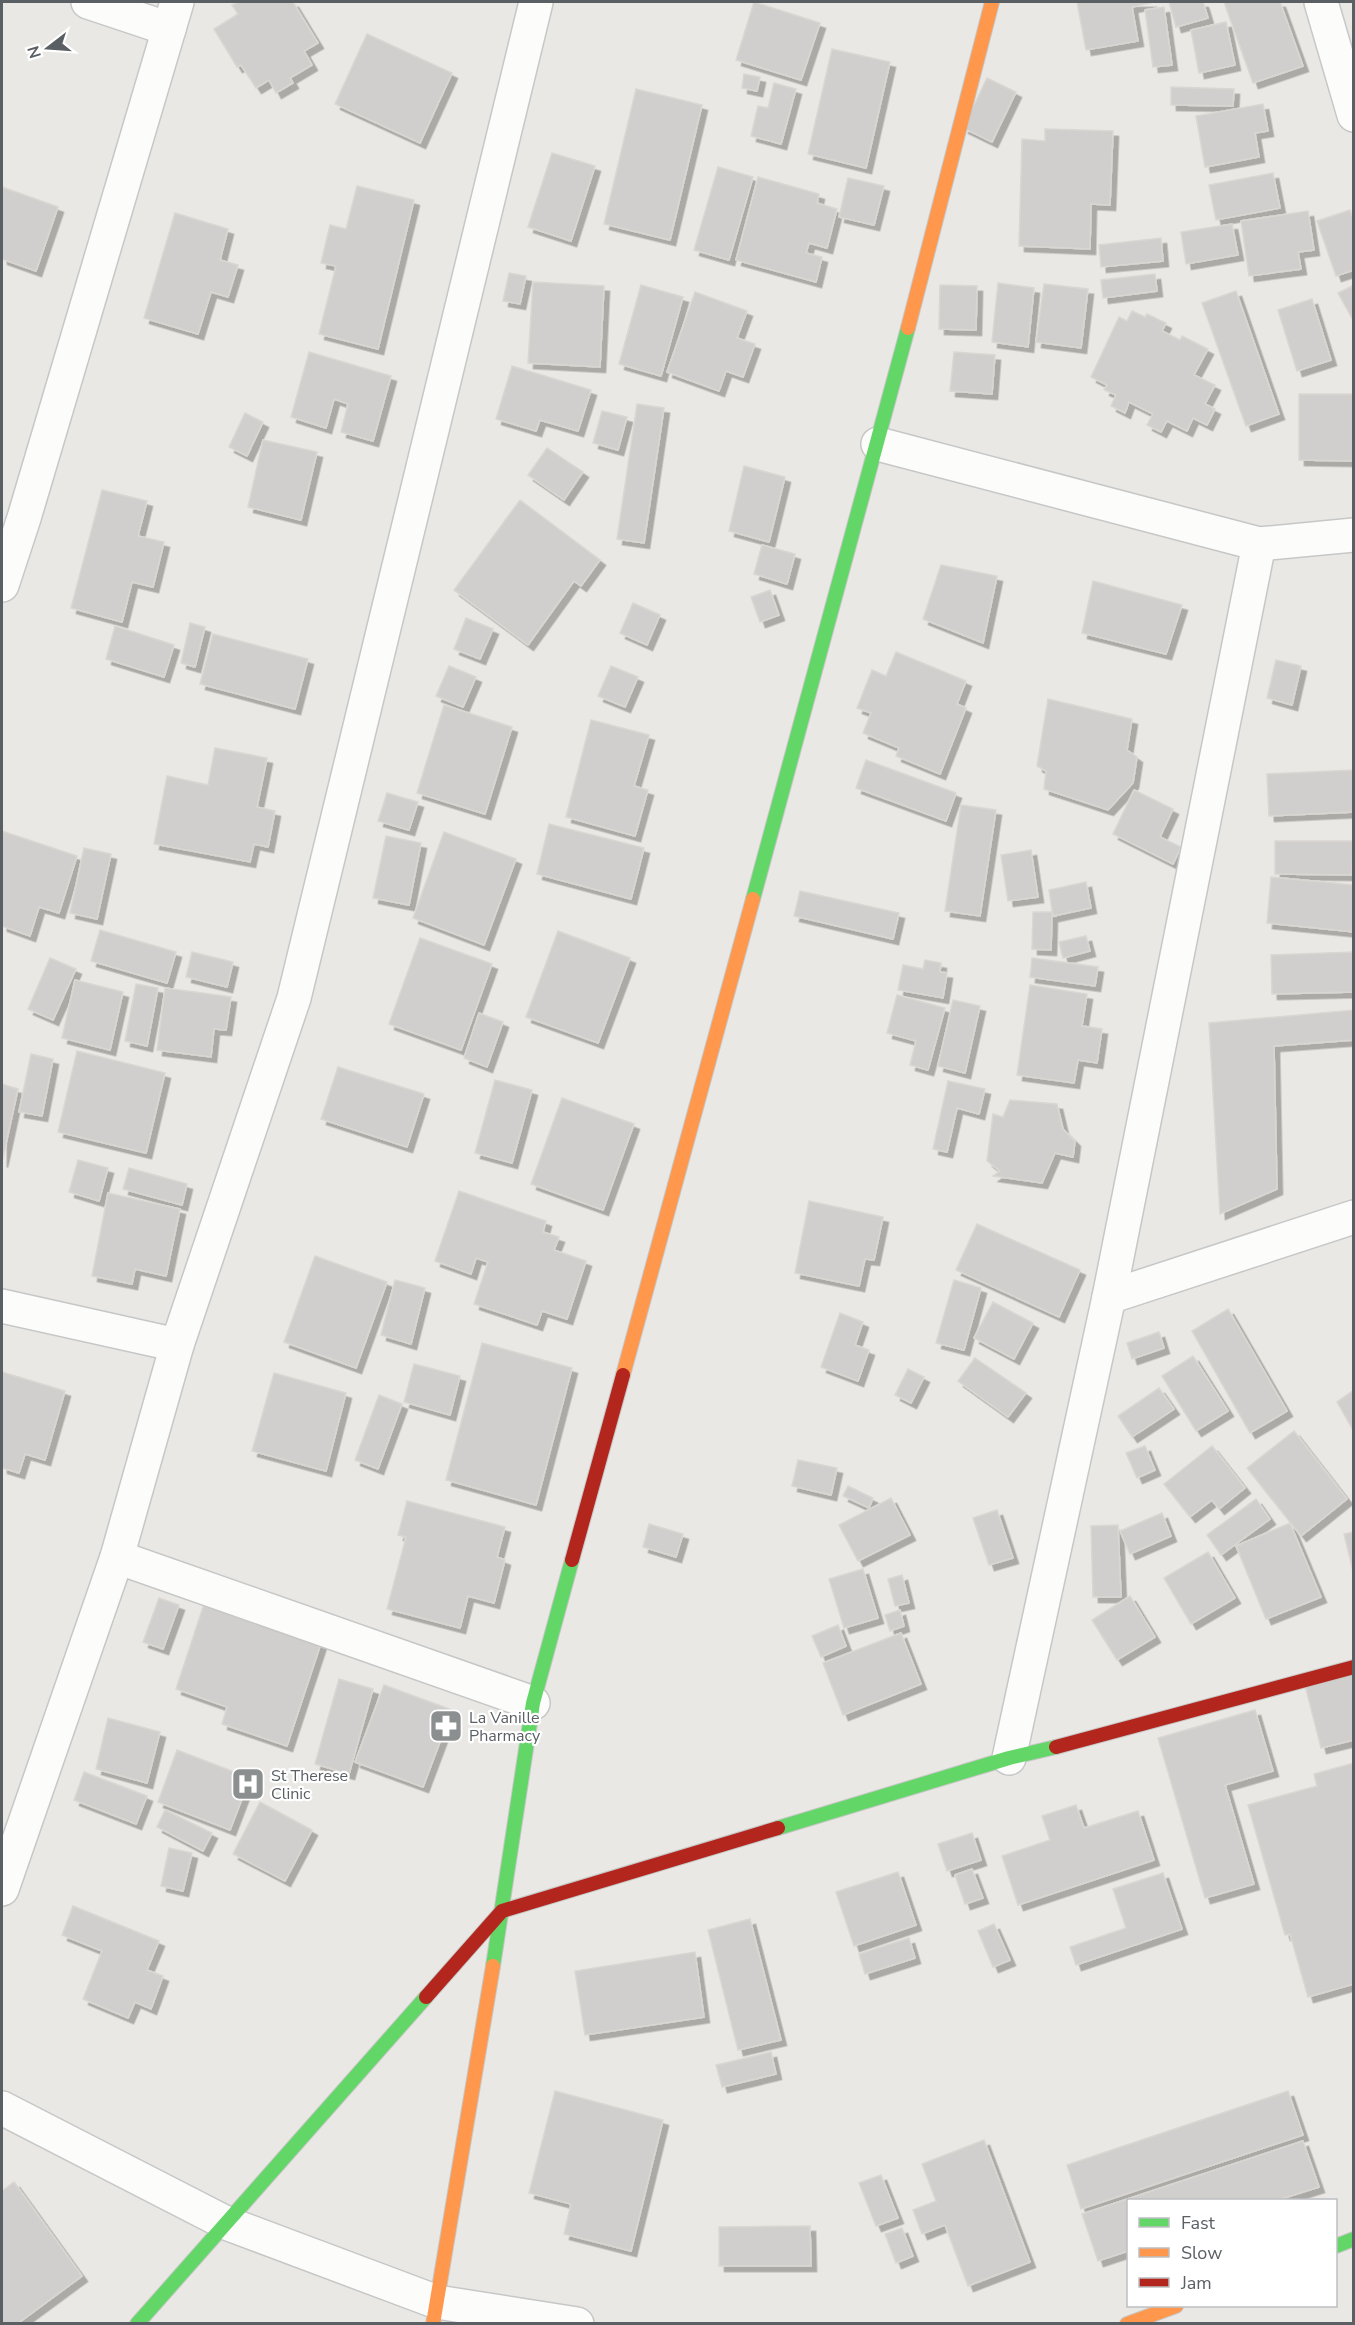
<svg xmlns="http://www.w3.org/2000/svg" width="1355" height="2325" font-family="'Nunito Sans',sans-serif">
	<defs>
		<filter id="shadow"><feDropShadow dx="5.5" dy="5.5" stdDeviation="0" flood-color="#0004"/></filter>
	</defs>
	<rect width="100%" height="100%" fill="#eae8e4"/>
	<g fill="#d1cfcd" stroke="#dad7d3" stroke-width="1.5" filter="url(#shadow)">
		<path d="M 239,2 L 293,2 L 318,43 L 304,51 L 312,65 L 290,78 L 293,83 L 276,93 L 269,80 L 256,88 L 241,65 L 237,67 L 214,29 L 238,14 L 232,5 Z"/>
		<path d="M 754,2 L 820,23 L 801,80 L 736,60 Z"/>
		<path d="M 1077,2 L 1151,2 L 1151,3 L 1132,7 L 1138,41 L 1086,50 Z"/>
		<path d="M 1169,2 L 1203,2 L 1208,18 L 1176,27 Z"/>
		<path d="M 1224,2 L 1280,2 L 1303,66 L 1253,83 Z"/>
		<path d="M 1164,7 L 1172,65 L 1153,67 L 1145,10 Z"/>
		<path d="M 1226,22 L 1235,65 L 1199,73 L 1191,30 Z"/>
		<path d="M 367,34 L 452,73 L 420,143 L 335,104 Z"/>
		<path d="M 832,49 L 890,62 L 866,168 L 808,154 Z"/>
		<path d="M 744,74 L 760,77 L 757,91 L 742,88 Z"/>
		<path d="M 987,78 L 1016,92 L 992,142 L 963,128 Z"/>
		<path d="M 774,83 L 796,89 L 781,144 L 751,136 L 758,106 L 768,108 Z"/>
		<path d="M 1171,87 L 1234,89 L 1233,106 L 1171,105 Z"/>
		<path d="M 636,89 L 702,105 L 670,240 L 604,224 Z"/>
		<path d="M 1263,104 L 1268,131 L 1255,133 L 1259,157 L 1205,167 L 1196,116 Z"/>
		<path d="M 1045,129 L 1113,131 L 1110,205 L 1091,204 L 1090,249 L 1019,246 L 1022,139 L 1045,141 Z"/>
		<path d="M 552,153 L 595,166 L 571,241 L 528,227 Z"/>
		<path d="M 718,167 L 753,177 L 729,260 L 694,250 Z"/>
		<path d="M 1273,173 L 1280,208 L 1216,220 L 1209,185 Z"/>
		<path d="M 758,177 L 819,194 L 817,203 L 837,209 L 827,248 L 809,243 L 806,253 L 822,257 L 816,282 L 736,260 Z"/>
		<path d="M 848,178 L 884,186 L 874,225 L 839,217 Z"/>
		<path d="M 357,186 L 414,200 L 378,349 L 319,334 L 336,266 L 321,263 L 330,225 L 346,229 Z"/>
		<path d="M 2,187 L 58,207 L 36,271 L 2,259 Z"/>
		<path d="M 1350,210 L 1354,222 L 1354,270 L 1336,276 L 1317,221 Z"/>
		<path d="M 1308,211 L 1314,250 L 1298,252 L 1301,269 L 1249,276 L 1241,221 Z"/>
		<path d="M 175,213 L 228,229 L 220,260 L 238,265 L 228,297 L 211,292 L 198,334 L 144,318 Z"/>
		<path d="M 1232,224 L 1238,255 L 1186,264 L 1181,232 Z"/>
		<path d="M 1161,238 L 1163,261 L 1101,267 L 1099,245 Z"/>
		<path d="M 509,273 L 526,276 L 520,304 L 503,301 Z"/>
		<path d="M 1155,274 L 1157,291 L 1103,298 L 1101,280 Z"/>
		<path d="M 533,282 L 604,286 L 600,367 L 528,363 Z"/>
		<path d="M 998,283 L 1034,288 L 1028,347 L 992,342 Z"/>
		<path d="M 1044,284 L 1088,289 L 1081,348 L 1036,342 Z"/>
		<path d="M 641,285 L 683,297 L 661,376 L 619,364 Z"/>
		<path d="M 940,285 L 977,286 L 976,330 L 939,329 Z"/>
		<path d="M 1354,285 L 1354,322 L 1338,293 Z"/>
		<path d="M 1236,291 L 1279,414 L 1246,426 L 1202,303 Z"/>
		<path d="M 695,292 L 747,311 L 737,338 L 755,344 L 743,377 L 726,371 L 719,391 L 667,372 Z"/>
		<path d="M 1312,299 L 1331,360 L 1297,371 L 1278,310 Z"/>
		<path d="M 1132,311 L 1145,317 L 1147,314 L 1166,323 L 1162,331 L 1180,340 L 1182,336 L 1208,349 L 1194,375 L 1215,385 L 1205,404 L 1215,409 L 1207,425 L 1193,418 L 1187,431 L 1167,421 L 1161,432 L 1147,425 L 1153,414 L 1129,402 L 1125,413 L 1111,406 L 1116,395 L 1104,390 L 1107,385 L 1091,377 L 1119,317 L 1127,321 Z"/>
		<path d="M 309,352 L 391,376 L 373,441 L 341,432 L 348,404 L 334,399 L 326,428 L 291,417 Z"/>
		<path d="M 954,352 L 995,355 L 992,394 L 950,391 Z"/>
		<path d="M 512,366 L 591,390 L 578,431 L 540,420 L 536,431 L 496,419 Z"/>
		<path d="M 1299,394 L 1354,394 L 1354,461 L 1299,460 Z"/>
		<path d="M 637,404 L 664,408 L 644,543 L 617,539 Z"/>
		<path d="M 602,411 L 627,417 L 618,450 L 593,443 Z"/>
		<path d="M 245,413 L 263,422 L 247,456 L 229,447 Z"/>
		<path d="M 263,440 L 317,452 L 301,520 L 248,507 Z"/>
		<path d="M 547,448 L 583,472 L 564,500 L 528,475 Z"/>
		<path d="M 744,466 L 785,477 L 769,542 L 729,531 Z"/>
		<path d="M 102,490 L 147,501 L 138,536 L 164,542 L 153,587 L 132,582 L 122,622 L 71,608 Z"/>
		<path d="M 520,500 L 600,560 L 581,586 L 574,581 L 528,645 L 454,590 Z"/>
		<path d="M 762,545 L 795,554 L 787,584 L 754,574 Z"/>
		<path d="M 941,565 L 997,576 L 983,643 L 923,619 Z"/>
		<path d="M 1093,581 L 1182,605 L 1166,654 L 1082,633 Z"/>
		<path d="M 770,590 L 779,615 L 760,622 L 751,597 Z"/>
		<path d="M 633,603 L 660,615 L 647,645 L 620,633 Z"/>
		<path d="M 466,618 L 493,629 L 480,659 L 454,649 Z"/>
		<path d="M 190,623 L 205,627 L 195,667 L 181,663 Z"/>
		<path d="M 115,626 L 174,645 L 164,677 L 106,659 Z"/>
		<path d="M 213,634 L 308,659 L 295,709 L 200,684 Z"/>
		<path d="M 896,652 L 966,681 L 957,704 L 966,708 L 940,774 L 896,756 L 899,748 L 863,733 L 871,713 L 857,708 L 872,670 L 886,676 Z"/>
		<path d="M 1276,660 L 1301,666 L 1292,705 L 1267,698 Z"/>
		<path d="M 449,666 L 476,677 L 463,707 L 436,696 Z"/>
		<path d="M 611,666 L 638,677 L 625,707 L 598,696 Z"/>
		<path d="M 1048,699 L 1132,719 L 1127,750 L 1137,757 L 1133,783 L 1108,810 L 1044,789 L 1046,771 L 1037,766 Z"/>
		<path d="M 444,705 L 512,727 L 485,814 L 417,793 Z"/>
		<path d="M 591,720 L 649,735 L 634,786 L 648,790 L 635,836 L 566,817 Z"/>
		<path d="M 215,748 L 267,758 L 257,807 L 275,811 L 268,847 L 254,844 L 250,862 L 154,844 L 167,776 L 208,785 Z"/>
		<path d="M 866,760 L 956,793 L 946,821 L 856,788 Z"/>
		<path d="M 1354,770 L 1354,812 L 1269,816 L 1267,774 Z"/>
		<path d="M 1134,790 L 1173,809 L 1160,837 L 1181,847 L 1173,864 L 1113,834 Z"/>
		<path d="M 387,793 L 418,802 L 409,830 L 378,821 Z"/>
		<path d="M 961,805 L 996,810 L 980,916 L 945,911 Z"/>
		<path d="M 549,824 L 644,848 L 631,899 L 537,874 Z"/>
		<path d="M 2,831 L 77,856 L 59,913 L 39,907 L 30,936 L 2,926 Z"/>
		<path d="M 444,832 L 516,859 L 484,945 L 413,918 Z"/>
		<path d="M 386,836 L 421,843 L 409,905 L 373,898 Z"/>
		<path d="M 1275,841 L 1353,841 L 1352,875 L 1275,874 Z"/>
		<path d="M 84,848 L 111,854 L 97,919 L 70,913 Z"/>
		<path d="M 1031,850 L 1038,897 L 1008,901 L 1001,855 Z"/>
		<path d="M 1271,877 L 1354,885 L 1354,932 L 1267,923 Z"/>
		<path d="M 1086,882 L 1091,908 L 1053,916 L 1049,890 Z"/>
		<path d="M 800,891 L 899,913 L 893,939 L 794,916 Z"/>
		<path d="M 1033,912 L 1052,912 L 1051,950 L 1032,949 Z"/>
		<path d="M 100,930 L 176,952 L 167,983 L 91,961 Z"/>
		<path d="M 558,931 L 630,958 L 598,1043 L 526,1017 Z"/>
		<path d="M 1086,936 L 1090,951 L 1063,958 L 1059,942 Z"/>
		<path d="M 420,938 L 492,964 L 461,1050 L 389,1024 Z"/>
		<path d="M 192,952 L 233,962 L 227,987 L 186,977 Z"/>
		<path d="M 1354,952 L 1354,992 L 1272,994 L 1271,955 Z"/>
		<path d="M 50,958 L 76,969 L 53,1020 L 28,1009 Z"/>
		<path d="M 1032,958 L 1098,967 L 1095,986 L 1030,977 Z"/>
		<path d="M 925,960 L 941,963 L 940,972 L 947,973 L 943,998 L 898,990 L 903,965 L 923,969 Z"/>
		<path d="M 75,980 L 123,992 L 110,1050 L 62,1038 Z"/>
		<path d="M 136,984 L 158,988 L 147,1046 L 125,1041 Z"/>
		<path d="M 1030,985 L 1087,994 L 1082,1026 L 1102,1029 L 1097,1063 L 1078,1060 L 1074,1083 L 1017,1075 Z"/>
		<path d="M 165,988 L 231,997 L 226,1030 L 214,1029 L 211,1057 L 157,1050 Z"/>
		<path d="M 897,995 L 945,1008 L 928,1070 L 910,1065 L 916,1041 L 887,1033 Z"/>
		<path d="M 953,1000 L 980,1006 L 965,1073 L 938,1066 Z"/>
		<path d="M 1354,1010 L 1354,1040 L 1274,1046 L 1277,1189 L 1220,1214 L 1209,1023 Z"/>
		<path d="M 479,1013 L 503,1022 L 487,1067 L 464,1058 Z"/>
		<path d="M 77,1051 L 165,1073 L 146,1153 L 58,1132 Z"/>
		<path d="M 31,1054 L 53,1059 L 42,1116 L 19,1112 Z"/>
		<path d="M 338,1067 L 424,1094 L 407,1147 L 321,1119 Z"/>
		<path d="M 495,1080 L 532,1090 L 512,1163 L 475,1153 Z"/>
		<path d="M 948,1081 L 985,1089 L 979,1114 L 957,1108 L 947,1152 L 933,1149 Z"/>
		<path d="M 2,1084 L 18,1089 L 2,1162 Z"/>
		<path d="M 562,1098 L 634,1124 L 603,1210 L 531,1184 Z"/>
		<path d="M 1010,1100 L 1057,1104 L 1063,1129 L 1075,1141 L 1073,1157 L 1055,1153 L 1042,1183 L 993,1176 L 1000,1171 L 987,1161 L 993,1114 L 1003,1117 Z"/>
		<path d="M 78,1160 L 108,1168 L 99,1201 L 69,1192 Z"/>
		<path d="M 129,1168 L 187,1184 L 182,1205 L 123,1189 Z"/>
		<path d="M 459,1191 L 546,1221 L 543,1232 L 559,1237 L 554,1250 L 586,1261 L 567,1319 L 542,1311 L 537,1325 L 474,1304 L 488,1262 L 476,1258 L 471,1274 L 435,1261 Z"/>
		<path d="M 108,1193 L 180,1209 L 166,1276 L 135,1269 L 132,1284 L 92,1276 Z"/>
		<path d="M 809,1201 L 883,1217 L 874,1260 L 865,1259 L 859,1286 L 795,1273 Z"/>
		<path d="M 977,1224 L 1080,1270 L 1059,1317 L 956,1270 Z"/>
		<path d="M 315,1256 L 387,1282 L 356,1368 L 284,1342 Z"/>
		<path d="M 395,1280 L 425,1288 L 411,1344 L 381,1335 Z"/>
		<path d="M 954,1280 L 981,1288 L 964,1350 L 936,1343 Z"/>
		<path d="M 993,1302 L 1033,1323 L 1014,1359 L 974,1338 Z"/>
		<path d="M 1228,1309 L 1287,1411 L 1250,1433 L 1192,1331 Z"/>
		<path d="M 840,1313 L 863,1322 L 855,1345 L 869,1350 L 858,1381 L 821,1367 Z"/>
		<path d="M 1159,1332 L 1164,1348 L 1132,1359 L 1127,1343 Z"/>
		<path d="M 482,1343 L 572,1368 L 536,1505 L 446,1480 Z"/>
		<path d="M 1193,1356 L 1228,1411 L 1196,1431 L 1162,1376 Z"/>
		<path d="M 975,1358 L 1026,1393 L 1008,1417 L 958,1381 Z"/>
		<path d="M 414,1364 L 460,1376 L 450,1415 L 404,1402 Z"/>
		<path d="M 908,1369 L 924,1377 L 911,1403 L 895,1395 Z"/>
		<path d="M 2,1372 L 65,1391 L 45,1460 L 25,1454 L 19,1473 L 2,1468 Z"/>
		<path d="M 274,1373 L 346,1393 L 326,1471 L 252,1451 Z"/>
		<path d="M 1159,1388 L 1174,1409 L 1132,1437 L 1118,1416 Z"/>
		<path d="M 1354,1390 L 1354,1432 L 1337,1402 Z"/>
		<path d="M 379,1395 L 402,1404 L 378,1469 L 355,1460 Z"/>
		<path d="M 1294,1431 L 1347,1499 L 1301,1536 L 1247,1468 Z"/>
		<path d="M 1145,1446 L 1155,1470 L 1137,1478 L 1126,1453 Z"/>
		<path d="M 1212,1446 L 1245,1488 L 1219,1509 L 1212,1500 L 1190,1517 L 1164,1484 Z"/>
		<path d="M 798,1460 L 837,1468 L 831,1495 L 792,1486 Z"/>
		<path d="M 848,1486 L 873,1498 L 869,1508 L 843,1496 Z"/>
		<path d="M 891,1498 L 910,1535 L 858,1561 L 839,1525 Z"/>
		<path d="M 1256,1499 L 1270,1519 L 1221,1555 L 1207,1535 Z"/>
		<path d="M 407,1501 L 505,1527 L 497,1557 L 505,1560 L 494,1603 L 468,1596 L 460,1628 L 387,1609 L 406,1537 L 398,1535 Z"/>
		<path d="M 997,1510 L 1013,1558 L 989,1565 L 973,1518 Z"/>
		<path d="M 1162,1513 L 1171,1536 L 1130,1554 L 1120,1531 Z"/>
		<path d="M 1290,1523 L 1321,1597 L 1266,1619 L 1236,1546 Z"/>
		<path d="M 649,1524 L 683,1534 L 676,1557 L 643,1547 Z"/>
		<path d="M 1118,1525 L 1121,1597 L 1093,1597 L 1091,1526 Z"/>
		<path d="M 1354,1532 L 1354,1575 L 1344,1534 Z"/>
		<path d="M 1208,1552 L 1235,1598 L 1191,1624 L 1164,1578 Z"/>
		<path d="M 863,1569 L 878,1618 L 844,1628 L 829,1579 Z"/>
		<path d="M 902,1575 L 909,1603 L 895,1606 L 888,1579 Z"/>
		<path d="M 1130,1596 L 1155,1637 L 1117,1660 L 1092,1620 Z"/>
		<path d="M 159,1598 L 179,1605 L 163,1649 L 143,1642 Z"/>
		<path d="M 204,1604 L 321,1643 L 287,1746 L 222,1724 L 227,1707 L 176,1689 Z"/>
		<path d="M 900,1610 L 904,1626 L 890,1631 L 885,1615 Z"/>
		<path d="M 838,1625 L 846,1646 L 821,1657 L 812,1636 Z"/>
		<path d="M 901,1633 L 921,1684 L 843,1715 L 823,1663 Z"/>
		<path d="M 1354,1673 L 1354,1740 L 1321,1748 L 1305,1685 Z"/>
		<path d="M 339,1679 L 373,1689 L 349,1774 L 315,1764 Z"/>
		<path d="M 384,1685 L 452,1710 L 423,1787 L 355,1762 Z"/>
		<path d="M 1255,1710 L 1273,1771 L 1225,1785 L 1254,1884 L 1205,1898 L 1158,1738 Z"/>
		<path d="M 108,1718 L 160,1732 L 147,1783 L 96,1769 Z"/>
		<path d="M 177,1750 L 250,1778 L 230,1830 L 158,1802 Z"/>
		<path d="M 1354,1763 L 1354,1984 L 1308,1997 L 1290,1934 L 1285,1935 L 1248,1805 L 1317,1786 L 1314,1774 Z"/>
		<path d="M 84,1772 L 147,1796 L 136,1824 L 74,1800 Z"/>
		<path d="M 260,1802 L 312,1830 L 285,1881 L 233,1854 Z"/>
		<path d="M 1076,1805 L 1084,1828 L 1138,1811 L 1154,1860 L 1018,1905 L 1002,1856 L 1050,1840 L 1042,1816 Z"/>
		<path d="M 165,1810 L 212,1833 L 203,1851 L 157,1827 Z"/>
		<path d="M 972,1833 L 981,1860 L 947,1871 L 938,1844 Z"/>
		<path d="M 169,1848 L 192,1853 L 183,1891 L 161,1886 Z"/>
		<path d="M 972,1869 L 983,1898 L 965,1904 L 955,1875 Z"/>
		<path d="M 898,1872 L 916,1925 L 854,1946 L 836,1892 Z"/>
		<path d="M 1163,1873 L 1182,1929 L 1076,1965 L 1070,1947 L 1126,1928 L 1113,1889 Z"/>
		<path d="M 73,1906 L 159,1941 L 147,1970 L 163,1976 L 151,2009 L 135,2002 L 128,2018 L 83,1999 L 102,1951 L 62,1935 Z"/>
		<path d="M 750,1919 L 781,2040 L 738,2050 L 708,1930 Z"/>
		<path d="M 994,1924 L 1010,1960 L 993,1967 L 978,1931 Z"/>
		<path d="M 909,1938 L 915,1958 L 865,1974 L 859,1954 Z"/>
		<path d="M 695,1952 L 704,2017 L 585,2035 L 575,1971 Z"/>
		<path d="M 771,2052 L 776,2074 L 722,2087 L 716,2065 Z"/>
		<path d="M 555,2091 L 663,2120 L 631,2251 L 564,2234 L 571,2204 L 529,2193 Z"/>
		<path d="M 1288,2091 L 1303,2135 L 1081,2209 L 1067,2165 Z"/>
		<path d="M 984,2140 L 1030,2262 L 968,2286 L 945,2225 L 922,2234 L 913,2210 L 936,2201 L 922,2164 Z"/>
		<path d="M 1303,2141 L 1319,2187 L 1278,2200 L 1128,2200 L 1128,2251 L 1098,2261 L 1082,2214 Z"/>
		<path d="M 881,2175 L 898,2218 L 876,2226 L 859,2183 Z"/>
		<path d="M 14,2182 L 82,2276 L 17,2324 L 2,2324 L 2,2191 Z"/>
		<path d="M 810,2226 L 811,2266 L 719,2266 L 719,2227 Z"/>
		<path d="M 902,2228 L 913,2256 L 896,2263 L 885,2234 Z"/>
	</g>
	<g fill="none" stroke-linecap="round" stroke-linejoin="round">
		<defs>
			<g id="street">
				<path d="M 88,2 L 169,29"/>
				<path d="M 1321,2 L 1354,115"/>
				<path d="M 878,444 L 1259,544 L 1354,535"/>
				<path d="M 2,585 L 24,518 L 177,2"/>
				<path d="M 1109,1297 L 1354,1217"/>
				<path d="M 2,1306 L 177,1345 L 117,1557 L 2,1889"/>
				<path d="M 177,1345 L 294,998 L 536,2"/>
				<path d="M 117,1557 L 533,1703"/>
				<path d="M 1009,1758 L 1109,1297 L 1259,544"/>
				<path d="M 2,2108 L 226,2223 L 437,2302 L 577,2324"/>
			</g>
			<g id="fast">
				<path d="M 753,899 L 908,328"/>
				<path d="M 778,1828 L 1009,1758 L 1056,1747"/>
				<path d="M 493,1966 L 533,1703 L 572,1560"/>
				<path d="M 1336,2246 L 1354,2239"/>
				<path d="M 137,2324 L 426,1997"/>
			</g>
			<g id="slow">
				<path d="M 908,328 L 992,2"/>
				<path d="M 623,1375 L 753,899"/>
				<path d="M 433,2324 L 493,1966"/>
				<path d="M 1127,2324 L 1176,2306"/>
			</g>
			<g id="jam">
				<path d="M 572,1560 L 623,1375"/>
				<path d="M 1056,1747 L 1354,1667"/>
				<path d="M 426,1997 L 502,1911 L 778,1828"/>
			</g>
		</defs>
		<use href="#street" stroke="#c6c7c7" stroke-width="36"/>
		<use href="#fast" stroke="#c6c7c6" stroke-width="16"/>
		<use href="#slow" stroke="#c6c7c6" stroke-width="16"/>
		<use href="#jam" stroke="#c6c7c6" stroke-width="16"/>
		<use href="#street" stroke="#fcfcfb" stroke-width="33"/>
		<use href="#fast" stroke="#63d668" stroke-width="14"/>
		<use href="#slow" stroke="#ff974d" stroke-width="14"/>
		<use href="#jam" stroke="#b3261e" stroke-width="14"/>
	</g>
	<defs>
		<symbol id="pharmacy-square" viewBox="-11 -11 22 22"><rect x="-9" y="-9" width="18" height="18" rx="4" fill="#8c8f90" stroke="#fff"/><path d="M-2-6h4v4h4v4h-4v4h-4v-4h-4v-4h4Z" fill="#fff"/></symbol>
		<symbol id="hospital-square" viewBox="-11 -11 22 22"><rect x="-9" y="-9" width="18" height="18" rx="4" fill="#8c8f90" stroke="#fff"/><path d="M-5-5h3v3.5h4V-5h3V5h-3V1.5h-4V5h-3Z" fill="#fff"/></symbol>
	</defs>
	<g fill-rule="evenodd">
		<use href="#pharmacy-square" x="427" y="1707" width="38" height="38"/>
		<use href="#hospital-square" x="229" y="1765" width="38" height="38"/>
	</g>
	<g text-anchor="middle" stroke-width="4.5" stroke-linejoin="round" paint-order="stroke">
		<g font-size="16" fill="#595f63" stroke="#fff" text-anchor="start">
			<text x="469" y="1723">La Vanille<tspan x="469" dy="18">Pharmacy</tspan></text>
			<text x="271" y="1781">St Therese<tspan x="271" dy="18">Clinic</tspan></text>
		</g>
	</g>
	<rect width="1355" height="2325" fill="none" stroke="#595f63" stroke-width="6"/>
	<rect x="1127" y="2199" width="210" height="108" fill="#ffffff" stroke="#bdbfc1" stroke-width="1.5"/>
	<rect x="1139" y="2218" width="30" height="9" fill="#63d668" stroke="#bdbfc1" stroke-width="1.5"/>
	<text x="1181" y="2229" font-size="18" fill="#595f63">Fast</text>
	<rect x="1139" y="2248" width="30" height="9" fill="#ff974d" stroke="#bdbfc1" stroke-width="1.5"/>
	<text x="1181" y="2259" font-size="18" fill="#595f63">Slow</text>
	<rect x="1139" y="2278" width="30" height="9" fill="#b3261e" stroke="#bdbfc1" stroke-width="1.5"/>
	<text x="1181" y="2289" font-size="18" fill="#595f63">Jam</text>
	<g transform="translate(48 48) rotate(253)" stroke="#ffffff" stroke-width="4.5" paint-order="stroke">
	<path d="M0-4.5L10 22L0 15L-10 22Z" fill="#595f63"/>
	<text y="-9" font-size="16" font-weight="bold" text-anchor="middle" fill="#595f63">N</text>
	</g>
</svg>
